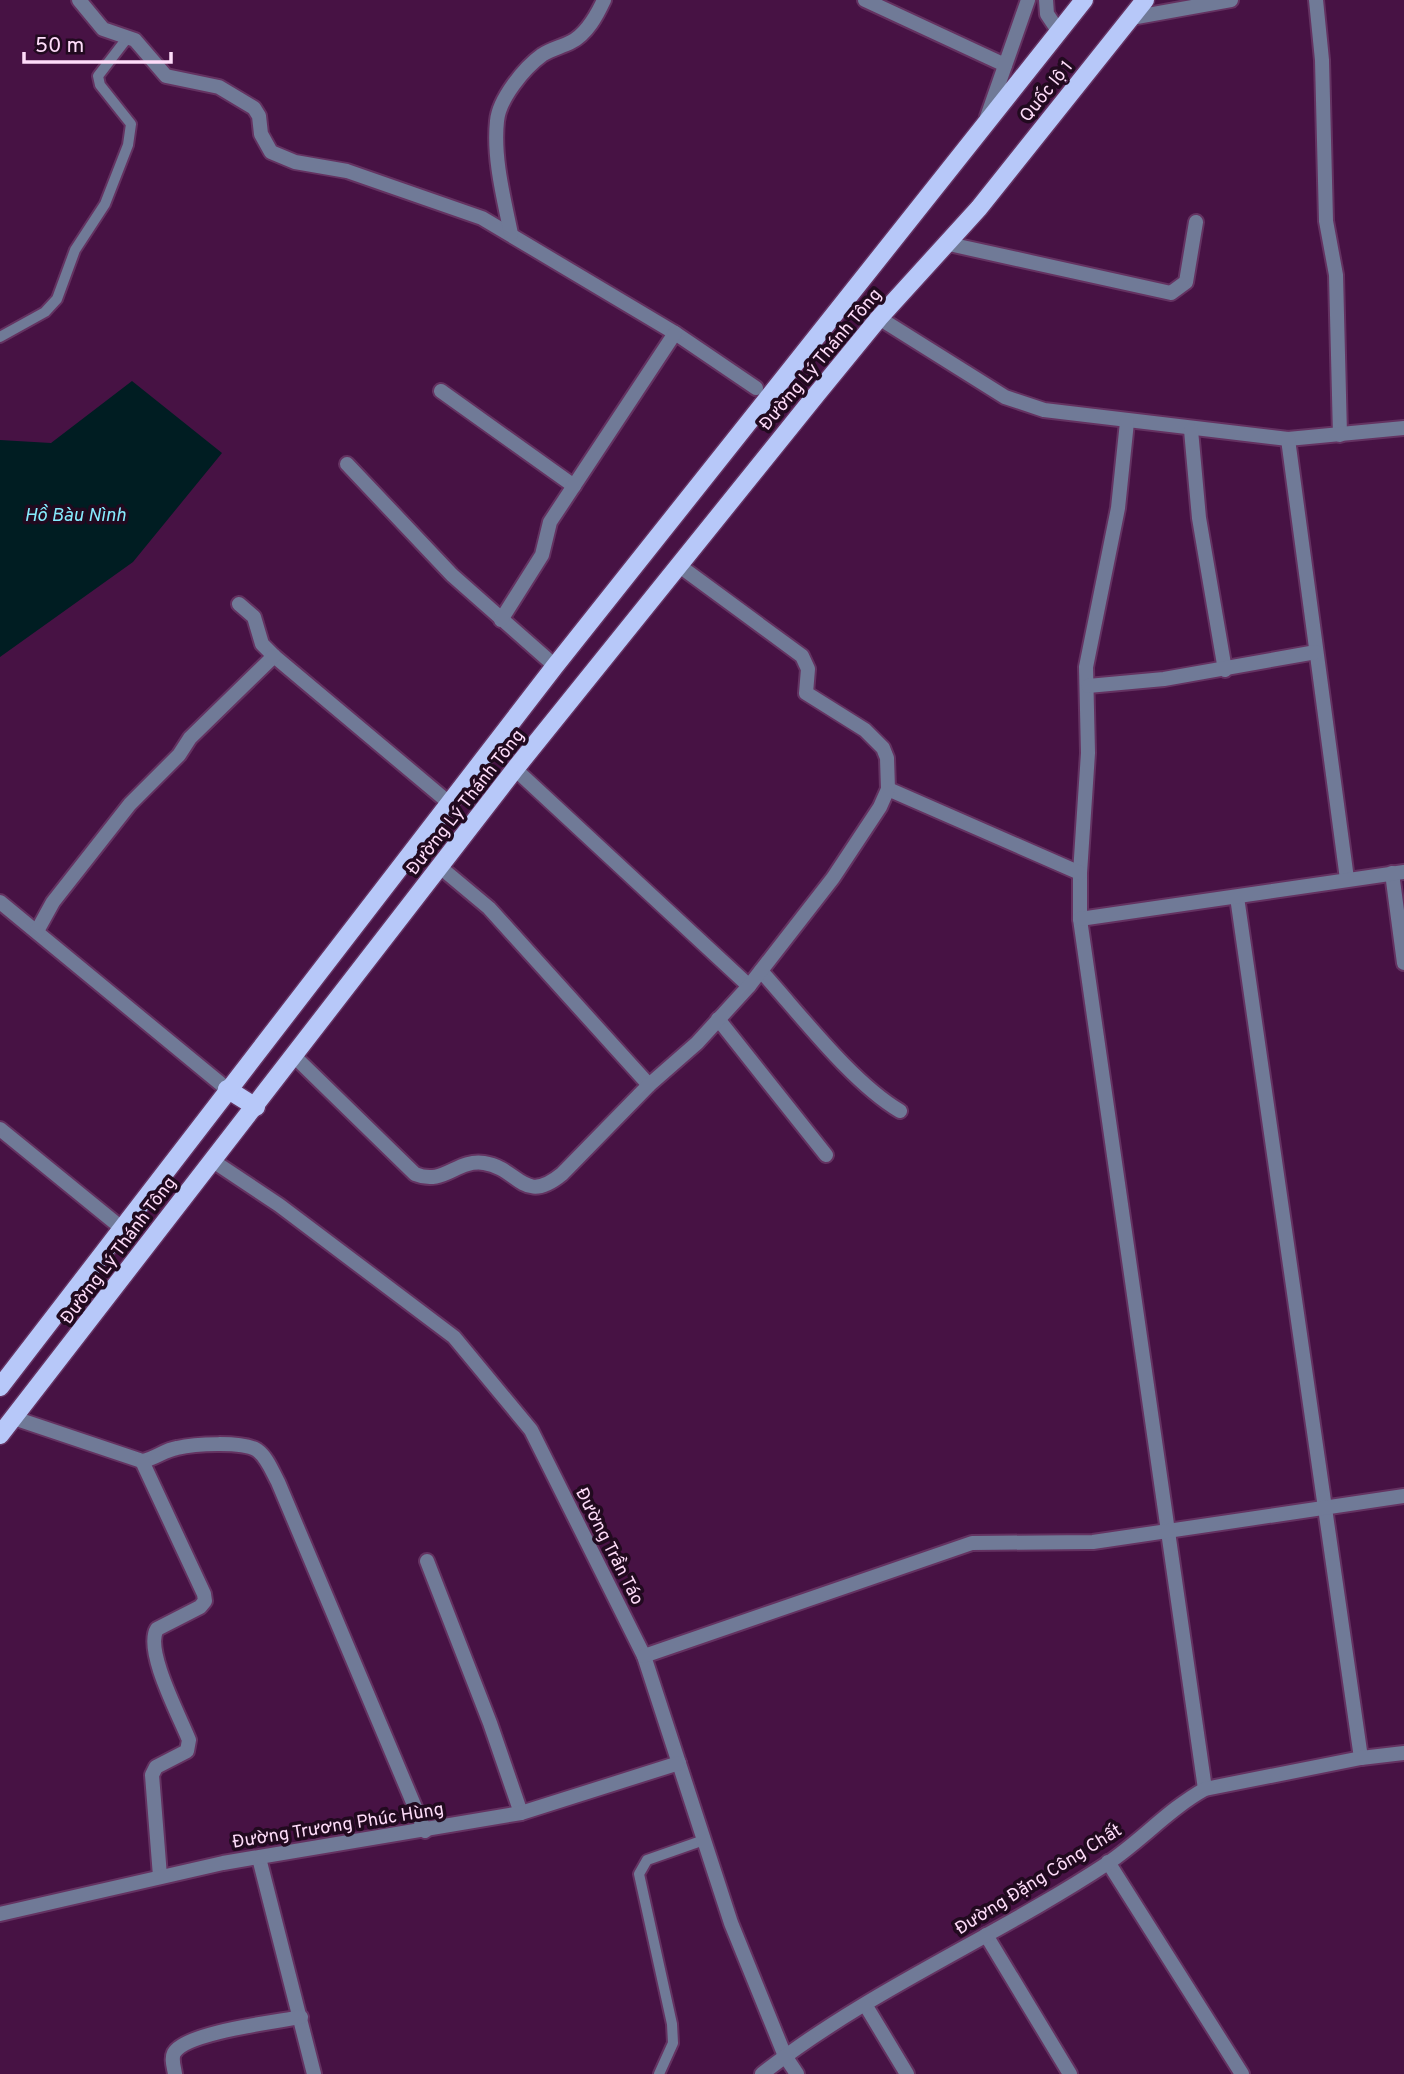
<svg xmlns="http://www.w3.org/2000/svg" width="1404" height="2074" font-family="Overpass,sans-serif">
	<rect width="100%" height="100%" fill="#471244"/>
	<path fill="#001d22" d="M 132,381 L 222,453 L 133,562 L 0,657 L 0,440 L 51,443 Z"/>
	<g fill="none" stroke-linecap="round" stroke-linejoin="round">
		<defs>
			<g id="lane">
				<path d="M 0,337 L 45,312 L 57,299 L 75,250 L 105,204 L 128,145 L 131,124 L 100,85 L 98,76 L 128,37"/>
				<path d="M 659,2074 L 673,2043 L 672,2024 L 639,1874 L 647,1860 L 704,1840"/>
			</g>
			<g id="street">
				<path d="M 79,0 L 103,29 L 135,40 L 166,76 L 219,87 L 254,108 L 259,116 L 261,134 L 271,152 L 295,162 L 347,171 L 482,218 L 675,333 L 756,388"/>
				<path d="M 865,0 L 1005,65"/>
				<path d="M 1046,0 L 1047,14 L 1059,32"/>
				<path d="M 1316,0 L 1322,60 L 1326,221 L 1336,275 L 1340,435"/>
				<path d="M 1131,18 L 1231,0"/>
				<path d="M 987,117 L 1028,0"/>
				<path d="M 511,234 C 504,199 493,158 497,121 C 499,99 524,68 542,55 C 551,49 561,47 571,42 C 587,34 597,15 604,0"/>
				<path d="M 949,244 L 1171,293 L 1186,282 L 1196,222"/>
				<path d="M 879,318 L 1005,397 L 1044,410 L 1288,439 L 1404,428"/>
				<path d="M 441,391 L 574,486"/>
				<path d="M 1127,422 L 1118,508 L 1086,667 L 1088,753 L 1080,873 L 1080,919 L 1205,1789"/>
				<path d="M 1191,430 L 1199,518 L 1225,670"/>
				<path d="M 1288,439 L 1347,879"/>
				<path d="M 347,464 L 452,575 L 555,666"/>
				<path d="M 239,604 L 254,617 L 262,644 L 274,656 L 448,802"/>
				<path d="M 501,620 L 542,555 L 550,522 L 675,333"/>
				<path d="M 1088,686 L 1164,679 L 1316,652"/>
				<path d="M 515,769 L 749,986"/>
				<path d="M 888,789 L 1080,873"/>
				<path d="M 440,867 L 489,908 L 649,1085"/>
				<path d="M 1392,873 L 1404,963"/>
				<path d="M 1237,897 L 1361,1758"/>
				<path d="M 0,902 L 227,1089"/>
				<path d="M 1080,919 L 1404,872"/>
				<path d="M 37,931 L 53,902 L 130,804 L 179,755 L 190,738 L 274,656"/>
				<path d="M 761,971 C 800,1014 851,1082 900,1111"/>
				<path d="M 718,1019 L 826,1155"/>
				<path d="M 294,1056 L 415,1174 C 444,1186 456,1159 484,1163 C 519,1168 523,1206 562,1174 L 649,1085 L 697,1043 L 749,986 L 833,878 L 880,807 L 888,789 L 887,758 L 883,748 L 865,730 L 806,693 L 808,669 L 802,656 L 681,567"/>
				<path d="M 0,1129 L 124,1230"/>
				<path d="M 213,1161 L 279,1205 L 454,1337 L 531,1430 L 644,1656 L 731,1923 L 785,2056 L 797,2074"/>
				<path d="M 14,1418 L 142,1461 C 155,1459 164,1450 177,1448 C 194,1444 242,1441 257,1450 C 267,1457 272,1471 278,1482 L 425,1831"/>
				<path d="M 142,1461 L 204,1594 L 205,1601 L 200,1607 L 157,1629 C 144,1650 180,1717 189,1740 L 187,1751 L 156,1767 L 152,1775 L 160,1876"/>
				<path d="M 427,1561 L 490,1723 L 521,1813"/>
				<path d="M 644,1656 L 972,1543 L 1093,1542 L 1404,1496"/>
				<path d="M 259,1858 L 314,2074"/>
				<path d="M 1108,1862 L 1242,2074"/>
				<path d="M 0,1914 L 223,1863 L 521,1813 L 679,1763"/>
				<path d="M 986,1935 L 1070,2074"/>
				<path d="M 866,2006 L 907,2074"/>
				<path d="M 175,2074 C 174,2067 171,2059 174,2053 C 186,2032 276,2022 301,2017"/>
				<path d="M 762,2074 C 867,1991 996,1937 1108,1863 C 1142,1840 1169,1809 1205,1789 L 1361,1758 L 1404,1753"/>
			</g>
			<g id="primary">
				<path d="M 227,1089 L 256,1107"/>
				<path d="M 0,1387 L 555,666 L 1084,0"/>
				<path d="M 0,1435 L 515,769 L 816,395 L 879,318 L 979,208 L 1145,0"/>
			</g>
		</defs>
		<use href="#lane" stroke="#643261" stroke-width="14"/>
		<use href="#street" stroke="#643261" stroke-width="18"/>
		<use href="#primary" stroke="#643261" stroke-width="21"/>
		<use href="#lane" stroke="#707a97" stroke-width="10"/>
		<use href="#street" stroke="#707a97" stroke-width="14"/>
		<use href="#primary" stroke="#b7c8f9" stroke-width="18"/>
	</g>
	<g text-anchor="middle" stroke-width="7" stroke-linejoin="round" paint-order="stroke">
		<g font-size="18" fill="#fedcf9" stroke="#210a1f">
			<text transform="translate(1046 91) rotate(-51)" y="6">Quốc lộ 1</text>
			<text transform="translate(820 359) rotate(-50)" y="6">Đường Lý Thánh Tông</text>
			<text transform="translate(465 802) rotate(-52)" y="6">Đường Lý Thánh Tông</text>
			<text transform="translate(118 1250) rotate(-53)" y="6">Đường Lý Thánh Tông</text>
			<text transform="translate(610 1546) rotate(63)" y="6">Đường Trần Táo</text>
			<text transform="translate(338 1825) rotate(-9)" y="6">Đường Trương Phúc Hùng</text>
			<text transform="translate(1038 1879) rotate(-32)" y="6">Đường Đặng Công Chất</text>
		</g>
		<g font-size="19" font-style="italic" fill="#86ecfe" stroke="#210a1f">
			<text x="75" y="521">Hồ Bàu Nình</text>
		</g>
	</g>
	<path d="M24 52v10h147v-10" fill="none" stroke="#fedcf9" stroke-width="3.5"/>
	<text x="35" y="52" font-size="21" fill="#fedcf9" stroke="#210a1f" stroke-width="5" paint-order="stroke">50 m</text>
</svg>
